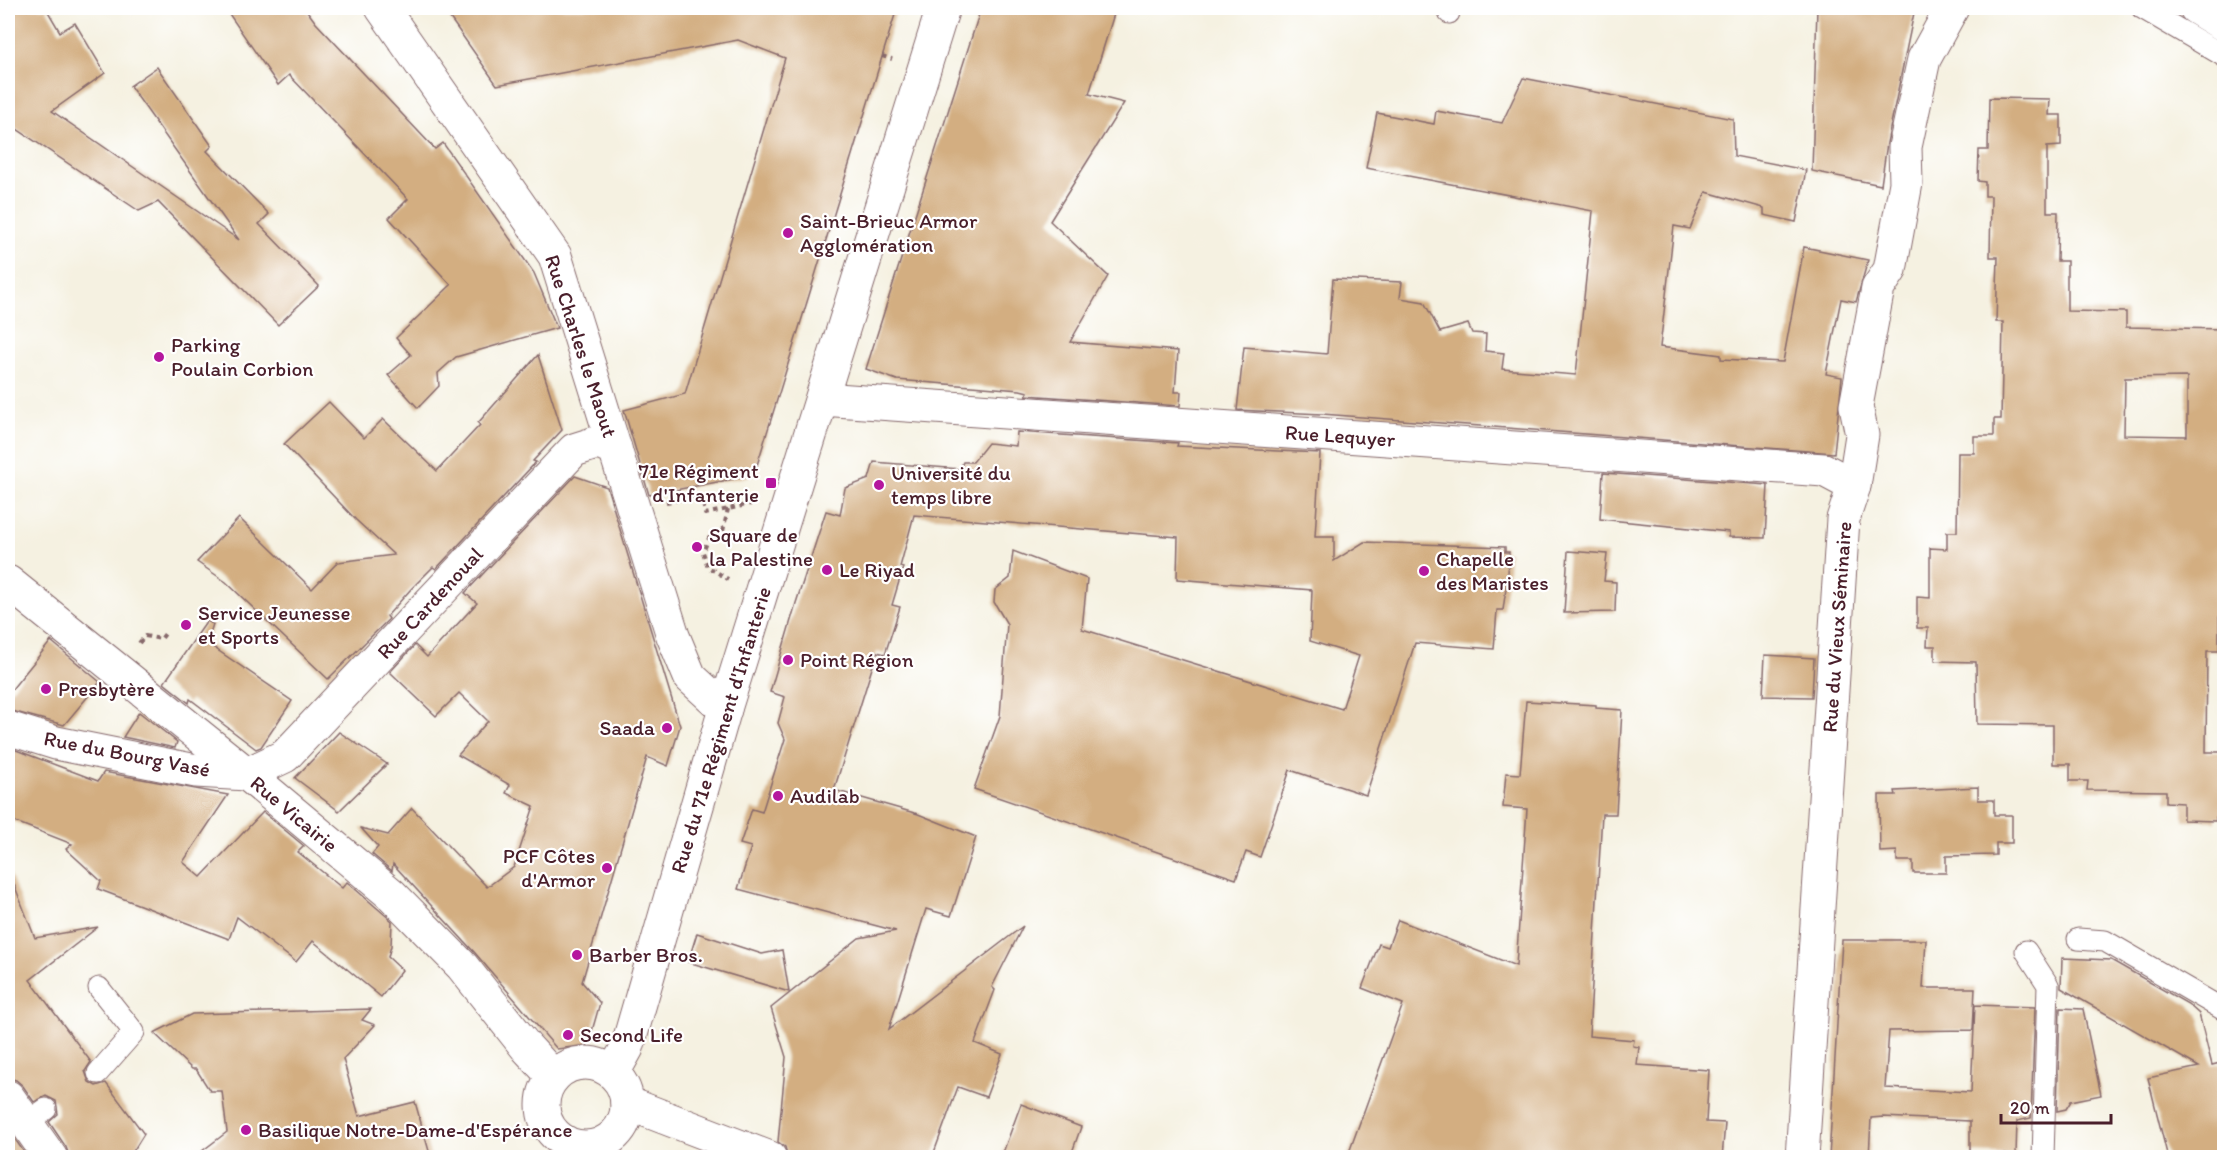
<svg xmlns="http://www.w3.org/2000/svg" width="2232" height="1165" font-family="Itim,sans-serif">
	<rect width="100%" height="100%" fill="#fff"/>
	<filter id="ink" filterUnits="userSpaceOnUse"><feTurbulence type="fractalNoise" baseFrequency=".0167" numOctaves="2"/><feDisplacementMap in="SourceGraphic" scale="12" xChannelSelector="R" yChannelSelector="G"/><feConvolveMatrix kernelMatrix="1 2 1 2 8 2 1 2 1" color-interpolation-filters="sRGB"/></filter>
	<filter id="wash" filterUnits="userSpaceOnUse"><feTurbulence type="fractalNoise" baseFrequency=".008" numOctaves="4" result="noise"/><feDisplacementMap in="SourceGraphic" scale="24" xChannelSelector="R" yChannelSelector="G"/><feGaussianBlur stdDeviation="1.35" result="paint"/><feColorMatrix in="noise" values="0 0 0 0 0 0 0 0 0 0 0 0 0 0 0 0 0 1.4 0 .05"/><feComposite in="paint" operator="in"/></filter>
	<g filter="url(#wash)">
		<rect width="100%" height="100%" fill="#f5f1e1"/>
		<g id="blocks">
			<g fill="#d3ae81" fill-rule="evenodd">
				<path d="M 8,8 L 46,8 L 60,32 L 75,23 L 105,73 L 52,111 L 239,240 L 130,86 L 157,67 L 212,146 L 207,151 L 269,214 L 259,224 L 319,286 L 278,325 L 158,202 L 139,211 L 8,123 Z"/>
				<path d="M 225,8 L 305,8 L 316,23 L 435,149 L 443,143 L 534,273 L 557,328 L 456,357 L 438,373 L 439,386 L 418,408 L 388,375 L 411,355 L 396,338 L 451,285 L 389,218 L 408,199 L 289,75 L 278,85 Z"/>
				<path d="M 443,8 L 897,8 L 754,475 L 649,495 L 624,410 L 685,394 L 785,58 L 738,40 L 497,85 Z"/>
				<path d="M 981,8 L 1094,8 L 1114,14 L 1089,94 L 1124,103 L 1050,221 L 1108,276 L 1070,342 L 1178,351 L 1175,392 L 1181,392 L 1180,406 L 1026,395 L 1028,392 L 1020,390 L 897,380 L 866,369 Z"/>
				<path d="M 1817,8 L 1915,8 L 1887,143 L 1881,185 L 1812,171 Z"/>
				<path d="M 1523,78 L 1733,119 L 1734,156 L 1806,170 L 1796,222 L 1764,215 L 1764,208 L 1706,192 L 1690,229 L 1674,226 L 1660,347 L 1721,355 L 1721,359 L 1783,362 L 1804,247 L 1868,260 L 1856,302 L 1841,299 L 1826,374 L 1842,377 L 1834,453 L 1322,414 L 1237,410 L 1244,347 L 1327,354 L 1333,279 L 1402,282 L 1400,298 L 1424,302 L 1440,332 L 1468,324 L 1472,333 L 1486,334 L 1485,351 L 1504,353 L 1502,369 L 1576,375 L 1593,211 L 1366,168 L 1377,113 L 1434,124 L 1436,111 L 1502,123 Z"/>
				<path d="M 1989,98 L 2050,99 L 2049,115 L 2061,115 L 2061,146 L 2047,147 L 2047,212 L 2058,212 L 2057,261 L 2067,261 L 2067,311 L 2126,312 L 2126,327 L 2224,329 L 2224,617 L 2219,617 L 2219,651 L 2207,651 L 2206,752 L 2224,752 L 2224,817 L 2216,817 L 2216,821 L 2183,820 L 2183,803 L 2166,802 L 2166,791 L 2087,790 L 2088,781 L 2070,781 L 2070,764 L 2053,764 L 2053,725 L 1977,724 L 1976,662 L 1935,661 L 1935,646 L 1927,646 L 1928,628 L 1917,628 L 1917,597 L 1930,598 L 1930,548 L 1947,549 L 1947,532 L 1957,532 L 1958,453 L 1974,453 L 1974,436 L 1994,436 L 1994,419 L 2001,419 L 2003,322 L 1996,322 L 1998,257 L 1990,257 L 1991,196 L 1985,196 L 1985,182 L 1978,181 L 1979,150 L 1988,150 ZM 2187,377 L 2187,436 L 2124,435 L 2125,378 Z"/>
				<path d="M 538,355 L 562,430 L 533,461 L 536,462 L 436,569 L 433,567 L 411,589 L 387,616 L 389,619 L 328,679 L 226,582 L 197,562 L 239,518 L 312,589 L 338,562 L 394,555 L 356,520 L 284,444 L 329,402 L 364,438 L 383,419 L 437,471 L 480,425 L 478,423 Z"/>
				<path d="M 1017,432 L 1178,443 L 1177,446 L 1320,453 L 1315,537 L 1334,537 L 1334,561 L 1364,542 L 1505,547 L 1505,552 L 1509,552 L 1508,574 L 1503,610 L 1497,610 L 1494,649 L 1415,643 L 1366,795 L 1290,770 L 1260,857 L 1246,852 L 1236,879 L 974,789 L 1000,716 L 1007,624 L 994,602 L 995,590 L 1010,578 L 1013,551 L 1087,579 L 1082,629 L 1342,709 L 1359,656 L 1310,641 L 1312,590 L 1177,579 L 1178,537 L 914,515 L 900,567 L 903,568 L 892,605 L 900,607 L 885,654 L 877,652 L 834,790 L 918,814 L 976,837 L 951,916 L 926,909 L 889,1029 L 1023,926 L 992,987 L 995,990 L 975,1043 L 1002,1054 L 986,1097 L 958,1087 L 932,1158 L 788,1158 L 785,1147 L 778,1142 L 786,1057 L 771,1008 L 859,938 L 896,931 L 738,889 L 751,847 L 740,844 L 752,809 L 762,812 L 785,739 L 778,723 L 785,697 L 770,692 L 796,603 L 826,511 L 840,515 L 845,488 L 869,479 L 874,462 L 960,469 L 963,462 L 973,462 L 988,443 L 1016,446 Z"/>
				<path d="M 1603,473 L 1768,485 L 1765,538 L 1729,537 L 1729,532 L 1600,519 Z"/>
				<path d="M 575,476 L 607,487 L 680,726 L 668,766 L 647,757 L 582,982 L 600,1003 L 588,1045 L 557,1049 L 475,953 L 393,864 L 392,871 L 372,854 L 378,847 L 361,828 L 388,835 L 412,808 L 487,887 L 514,867 L 534,806 L 506,793 L 510,785 L 458,755 L 488,721 L 459,693 L 436,716 L 390,672 L 415,645 L 427,657 L 477,603 L 465,593 Z"/>
				<path d="M 1568,551 L 1607,554 L 1604,581 L 1616,582 L 1615,612 L 1564,613 Z"/>
				<path d="M 207,621 L 213,624 L 207,643 L 292,701 L 261,747 L 256,749 L 190,699 L 189,703 L 164,683 Z"/>
				<path d="M 51,641 L 100,682 L 64,725 L 8,710 L 8,694 Z"/>
				<path d="M 1765,655 L 1814,658 L 1812,697 L 1763,696 Z"/>
				<path d="M 1526,701 L 1596,705 L 1596,708 L 1622,710 L 1616,814 L 1602,814 L 1589,1036 L 1634,1040 L 1633,1046 L 1639,1047 L 1637,1065 L 1709,1070 L 1706,1122 L 1725,1123 L 1722,1158 L 1347,1158 L 1403,1004 L 1362,988 L 1379,944 L 1388,947 L 1398,920 L 1516,966 L 1527,809 L 1503,807 L 1506,773 L 1520,774 Z"/>
				<path d="M 139,712 L 177,742 L 175,748 L 123,737 Z"/>
				<path d="M 339,732 L 387,764 L 339,811 L 295,778 Z"/>
				<path d="M 8,747 L 98,781 L 104,772 L 228,795 L 183,862 L 201,877 L 263,812 L 304,846 L 298,852 L 342,888 L 347,882 L 392,921 L 391,946 L 388,957 L 402,970 L 381,997 L 313,941 L 296,962 L 237,917 L 229,939 L 98,889 L 101,881 L 66,849 L 72,844 L 8,819 Z"/>
				<path d="M 1978,787 L 1978,800 L 1994,800 L 1994,815 L 2012,815 L 2012,843 L 1996,843 L 1996,855 L 1946,856 L 1946,873 L 1913,873 L 1913,861 L 1897,861 L 1897,851 L 1880,852 L 1879,795 L 1896,795 L 1895,791 Z"/>
				<path d="M 8,874 L 10,874 L 35,938 L 98,927 L 30,980 L 91,1062 L 85,1071 L 89,1082 L 96,1086 L 106,1083 L 144,1134 L 129,1158 L 70,1158 L 66,1147 L 49,1122 L 58,1114 L 56,1101 L 46,1096 L 34,1102 L 23,1086 L 16,1080 L 8,1078 Z"/>
				<path d="M 697,933 L 762,954 L 782,950 L 789,992 L 688,962 Z"/>
				<path d="M 1842,940 L 1926,940 L 1923,988 L 1975,988 L 1973,1030 L 1889,1031 L 1885,1088 L 1971,1092 L 1975,1005 L 2035,1007 L 2031,1118 L 2017,1121 L 2016,1155 L 1970,1153 L 1970,1121 L 1883,1117 L 1871,1118 L 1869,1158 L 1829,1158 Z"/>
				<path d="M 2062,958 L 2111,960 L 2188,1004 L 2199,1014 L 2212,1065 L 2224,1062 L 2224,1158 L 2168,1158 L 2148,1078 L 2199,1067 L 2061,988 Z"/>
				<path d="M 2060,1008 L 2083,1009 L 2101,1095 L 2071,1101 L 2066,1109 L 2057,1111 Z"/>
				<path d="M 371,1009 L 362,1020 L 375,1025 L 343,1059 L 359,1116 L 415,1102 L 431,1158 L 193,1158 L 227,1132 L 222,1091 L 210,1091 L 196,1069 L 192,1069 L 154,1033 L 192,1014 Z"/>
				<path d="M 1021,1104 L 1081,1127 L 1070,1158 L 1001,1158 Z"/>
				<path d="M 8,1129 L 28,1158 L 8,1158 Z"/>
			</g>
		</g>
	</g>
	<g filter="url(#ink)">
		<use href="#blocks" fill-opacity="0" stroke="#86686b" stroke-width="1.5"/>
		<g fill="none" stroke-linecap="round" stroke-linejoin="round">
			<defs>
				<g id="lane">
					<path d="M 1448,8 L 1449,13"/>
					<path d="M 2142,8 L 2224,56"/>
					<path d="M 2078,939 L 2105,941 L 2224,1010"/>
					<path d="M 2026,951 L 2048,985 L 2043,1158"/>
					<path d="M 98,1073 L 134,1032 L 99,988"/>
					<path d="M 27,1122 L 46,1109"/>
				</g>
				<g id="street">
					<path d="M 382,8 L 555,256 L 673,636 L 690,677 L 725,709"/>
					<path d="M 822,399 L 1824,470 L 1854,486"/>
					<path d="M 8,582 L 247,774 L 392,895 L 462,966 L 527,1048 L 553,1076"/>
					<path d="M 8,728 L 56,743 L 196,771 L 247,774 L 285,756 L 574,450 L 596,443 L 615,448"/>
					<path d="M 8,1097 L 51,1158"/>
					<path d="M 627,1103 L 770,1158"/>
					<path d="M 1802,1158 L 1843,519 L 1854,486 L 1862,435 L 1856,406 L 1878,288 L 1890,270 L 1906,183 L 1905,147 L 1924,59 L 1952,8"/>
				</g>
				<g id="secondary">
					<path d="M 2196,8 L 2224,25"/>
					<circle cx="585" cy="1105" r="42"/>
					<path d="M 613,1073 L 627,1048 L 725,709 L 943,8"/>
				</g>
			</defs>
			<use href="#lane" stroke="#86686b" stroke-width="23"/>
			<use href="#street" stroke="#86686b" stroke-width="35"/>
			<use href="#secondary" stroke="#86686b" stroke-width="35"/>
			<g stroke="#86686b" stroke-width="4" stroke-dasharray="4.5 4.5" stroke-linecap="butt">
				<path d="M 882,56 L 892,59"/>
				<path d="M 666,502 L 702,496 L 705,514 L 751,504"/>
				<path d="M 728,509 L 723,531 L 709,538 L 703,552 L 708,567 L 728,579"/>
				<path d="M 139,643 L 145,636 L 161,639 L 167,631"/>
			</g>
			<use href="#lane" stroke="#fff" stroke-width="21"/>
			<use href="#street" stroke="#fff" stroke-width="33"/>
			<use href="#secondary" stroke="#fff" stroke-width="33"/>
		</g>
	</g>
	<g fill="#b5179e" stroke="#fff" stroke-width="2">
		<circle cx="788" cy="233" r="6"/>
		<circle cx="159" cy="357" r="6"/>
		<rect x="765" y="477" width="12" height="12" rx="3"/>
		<circle cx="879" cy="485" r="6"/>
		<circle cx="697" cy="547" r="6"/>
		<circle cx="827" cy="570" r="6"/>
		<circle cx="1424" cy="571" r="6"/>
		<circle cx="186" cy="625" r="6"/>
		<circle cx="788" cy="660" r="6"/>
		<circle cx="46" cy="689" r="6"/>
		<circle cx="667" cy="728" r="6"/>
		<circle cx="778" cy="796" r="6"/>
		<circle cx="607" cy="868" r="6"/>
		<circle cx="577" cy="955" r="6"/>
		<circle cx="568" cy="1035" r="6"/>
		<circle cx="246" cy="1130" r="6"/>
	</g>
	<g text-anchor="middle" stroke-width="4.5" stroke-linejoin="round" paint-order="stroke">
		<g font-size="21" fill="#4a1f2b" stroke="#fff" text-anchor="start">
			<text x="800" y="228">Saint-Brieuc Armor<tspan x="800" dy="24">Agglomération</tspan></text>
			<text x="171" y="352">Parking<tspan x="171" dy="24">Poulain Corbion</tspan></text>
			<text x="759" y="478" text-anchor="end">71e Régiment<tspan x="759" dy="24">d'Infanterie</tspan></text>
			<text x="891" y="480">Université du<tspan x="891" dy="24">temps libre</tspan></text>
			<text x="709" y="542">Square de<tspan x="709" dy="24">la Palestine</tspan></text>
			<text x="1436" y="566">Chapelle<tspan x="1436" dy="24">des Maristes</tspan></text>
			<text x="839" y="577">Le Riyad</text>
			<text x="198" y="620">Service Jeunesse<tspan x="198" dy="24">et Sports</tspan></text>
			<text x="800" y="667">Point Région</text>
			<text x="58" y="696">Presbytère</text>
			<text x="655" y="735" text-anchor="end">Saada</text>
			<text x="790" y="803">Audilab</text>
			<text x="595" y="863" text-anchor="end">PCF Côtes<tspan x="595" dy="24">d'Armor</tspan></text>
			<text x="589" y="962">Barber Bros.</text>
			<text x="580" y="1042">Second Life</text>
			<text x="258" y="1137">Basilique Notre-Dame-d'Espérance</text>
		</g>
		<g font-size="21" fill="#4a1f2b" stroke="#fff">
			<text transform="translate(581 346) rotate(72)" y="7">Rue Charles le Maout</text>
			<text transform="translate(1340 436) rotate(4)" y="7">Rue Lequyer</text>
			<text transform="translate(430 603) rotate(-47)" y="7">Rue Cardenoual</text>
			<text transform="translate(1837 627) rotate(-86)" y="7">Rue du Vieux Séminaire</text>
			<text transform="translate(721 730) rotate(-73)" y="7">Rue du 71e Régiment d'Infanterie</text>
			<text transform="translate(127 754) rotate(11)" y="7">Rue du Bourg Vasé</text>
			<text transform="translate(294 814) rotate(40)" y="7">Rue Vicairie</text>
		</g>
	</g>
	<rect width="2232" height="1165" fill="none" stroke="#fff" stroke-width="30"/>
	<path d="M2001 1114v9h110v-9" fill="none" stroke="#4a1f2b" stroke-width="3"/>
	<text x="2010" y="1114" font-size="18" fill="#4a1f2b" stroke="#ffffff" stroke-width="4.5" paint-order="stroke">20 m</text>
</svg>
